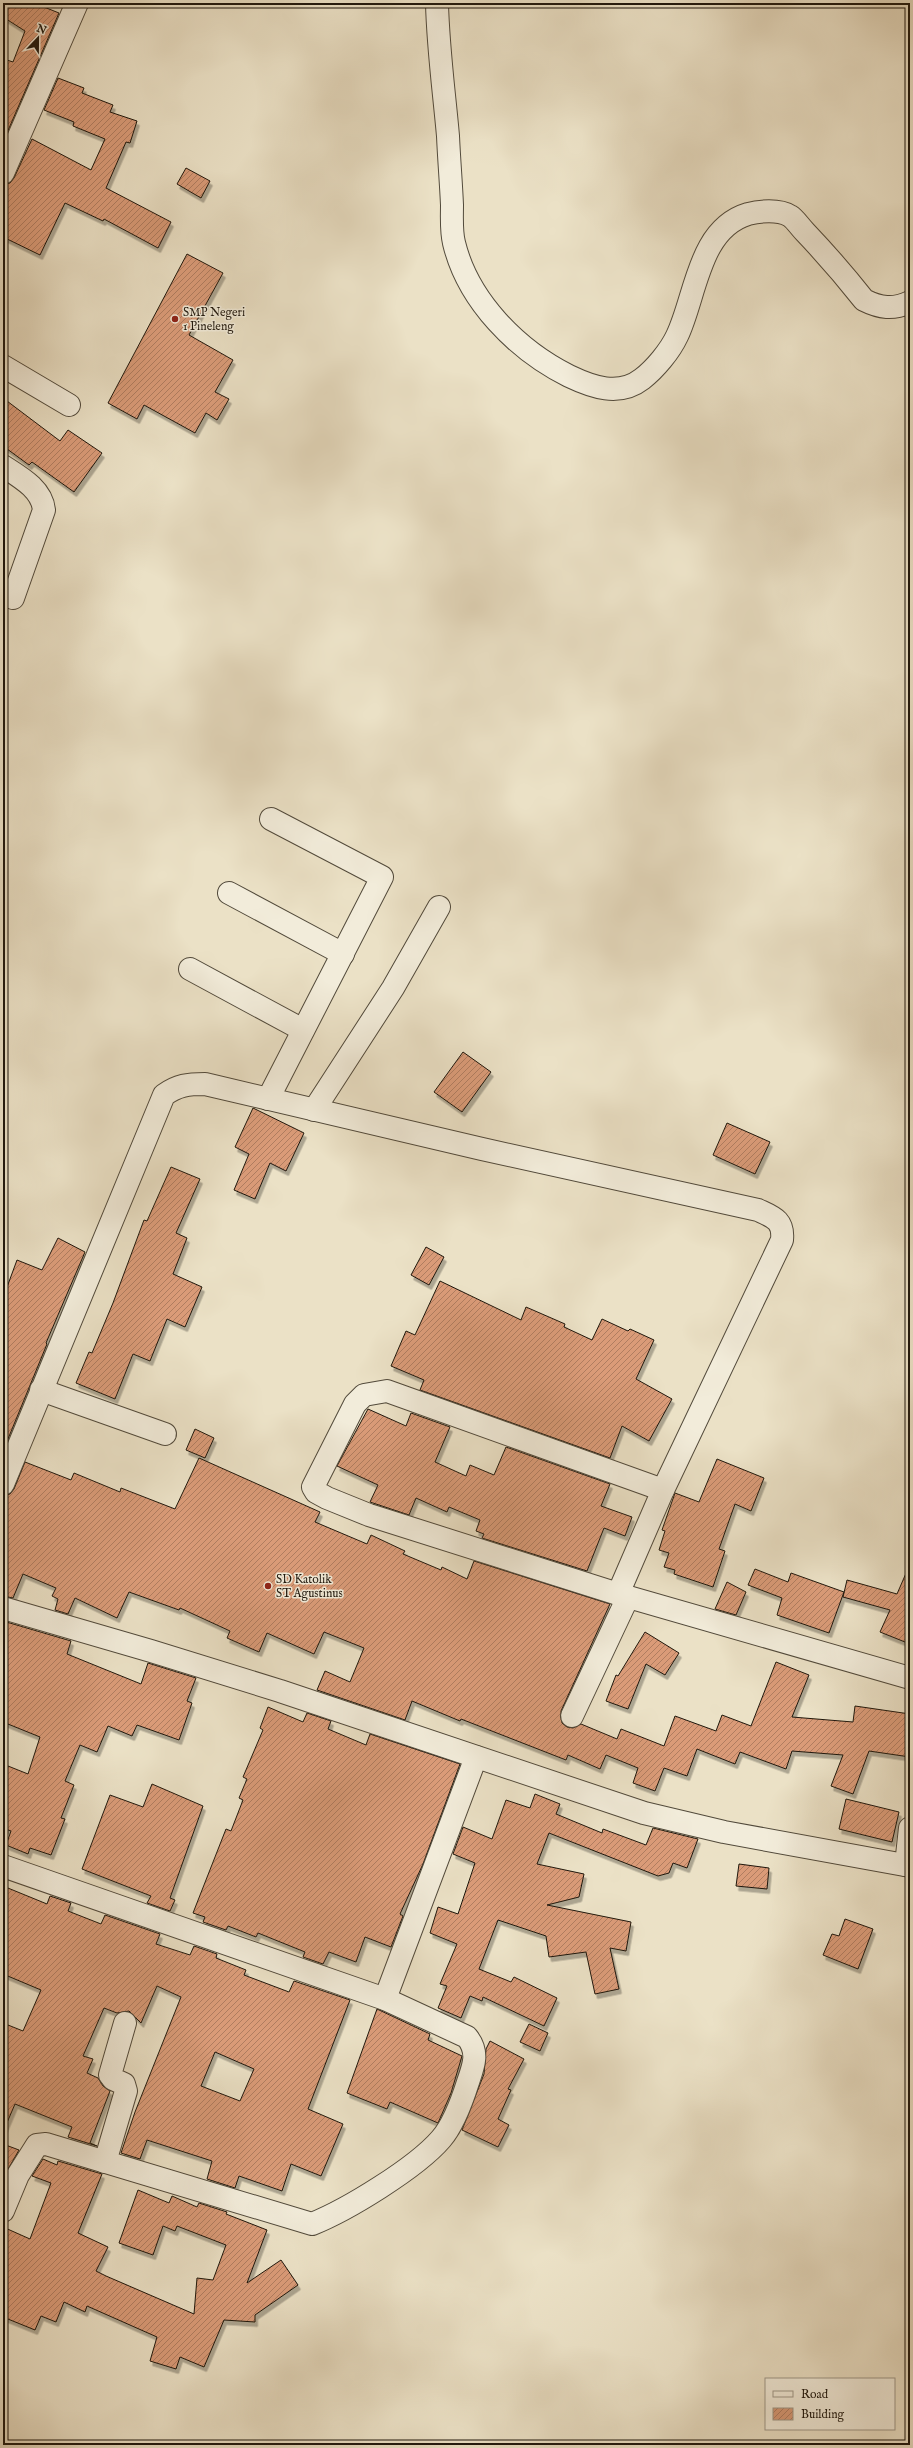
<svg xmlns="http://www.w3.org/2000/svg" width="913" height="2448" font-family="'IM FELL English',serif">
	<defs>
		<pattern id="building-hatch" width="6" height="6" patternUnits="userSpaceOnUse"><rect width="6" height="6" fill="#da9b78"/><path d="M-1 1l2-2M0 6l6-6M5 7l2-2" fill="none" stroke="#b07d61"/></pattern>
		<filter id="shadow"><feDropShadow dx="2.5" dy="4.5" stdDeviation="0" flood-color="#0004"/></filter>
	</defs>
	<rect width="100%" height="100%" fill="#ebe1c6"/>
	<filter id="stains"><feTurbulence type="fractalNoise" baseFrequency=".005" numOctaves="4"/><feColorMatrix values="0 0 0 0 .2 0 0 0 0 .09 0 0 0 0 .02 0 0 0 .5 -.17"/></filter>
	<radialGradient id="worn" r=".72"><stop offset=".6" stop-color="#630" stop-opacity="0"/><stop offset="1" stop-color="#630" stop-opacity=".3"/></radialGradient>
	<g fill="url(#building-hatch)" stroke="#1f170d" fill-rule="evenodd" filter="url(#shadow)">
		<path d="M 3,3 L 34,3 L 59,13 L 3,142 L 3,71 L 7,60 L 13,62 L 25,31 L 3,17 Z"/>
		<path d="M 58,78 L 84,88 L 82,93 L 113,105 L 110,112 L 137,121 L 130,143 L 126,142 L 106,188 L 171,222 L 158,248 L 104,219 L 103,221 L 65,203 L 40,255 L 3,237 L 3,185 L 10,183 L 14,178 L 32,139 L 91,170 L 105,139 L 73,126 L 74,122 L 44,110 Z"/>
		<path d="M 186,168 L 210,181 L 201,198 L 177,184 Z"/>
		<path d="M 187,254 L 223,273 L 189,335 L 233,360 L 215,392 L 229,399 L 217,420 L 206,413 L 195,433 L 144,405 L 137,419 L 108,403 Z"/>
		<path d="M 3,398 L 60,441 L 68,430 L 102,453 L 74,492 L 32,462 L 29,465 L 3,446 Z"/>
		<path d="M 463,1052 L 491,1072 L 462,1112 L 434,1092 Z"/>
		<path d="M 253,1108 L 304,1133 L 286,1171 L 270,1163 L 255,1199 L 234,1190 L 249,1154 L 235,1147 Z"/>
		<path d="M 727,1123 L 770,1142 L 755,1174 L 713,1155 Z"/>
		<path d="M 171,1167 L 200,1179 L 176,1233 L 187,1238 L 173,1274 L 202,1287 L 185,1327 L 167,1319 L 150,1361 L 133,1354 L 115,1399 L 76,1383 L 89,1352 L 92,1353 L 113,1303 L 144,1220 L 147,1221 Z"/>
		<path d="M 58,1238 L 85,1252 L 46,1343 L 47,1344 L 3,1451 L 3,1298 L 17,1260 L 42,1270 Z"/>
		<path d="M 426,1247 L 444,1257 L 429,1285 L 411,1275 Z"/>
		<path d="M 440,1281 L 521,1320 L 526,1307 L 565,1324 L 564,1327 L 592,1340 L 602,1319 L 628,1331 L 630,1329 L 654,1340 L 636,1379 L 672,1399 L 649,1441 L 622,1426 L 610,1458 L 420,1390 L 424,1380 L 391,1366 L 406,1331 L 415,1335 Z"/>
		<path d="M 368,1409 L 406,1426 L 411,1413 L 450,1427 L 435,1462 L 466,1476 L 470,1465 L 494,1475 L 506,1447 L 610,1484 L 601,1506 L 632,1517 L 625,1536 L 604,1528 L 587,1571 L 482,1538 L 484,1534 L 476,1531 L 480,1520 L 449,1507 L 447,1512 L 416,1498 L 409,1515 L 370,1502 L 378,1485 L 337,1466 Z"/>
		<path d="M 195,1429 L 214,1438 L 205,1458 L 186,1450 Z"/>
		<path d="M 199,1458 L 320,1512 L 315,1522 L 367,1544 L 371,1535 L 405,1551 L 403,1554 L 441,1570 L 442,1567 L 467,1579 L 474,1561 L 610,1604 L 561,1711 L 562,1723 L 567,1727 L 573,1728 L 581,1724 L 617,1739 L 621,1729 L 664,1746 L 675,1716 L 716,1731 L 722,1715 L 751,1726 L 776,1662 L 809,1675 L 792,1717 L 853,1722 L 855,1706 L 910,1714 L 910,1757 L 869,1751 L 853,1794 L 831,1786 L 843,1755 L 792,1751 L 786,1769 L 740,1752 L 735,1764 L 697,1749 L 687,1776 L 664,1768 L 655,1791 L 633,1783 L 638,1768 L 606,1755 L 600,1769 L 568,1755 L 566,1760 L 461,1719 L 460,1721 L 412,1701 L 405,1720 L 317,1690 L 325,1671 L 350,1682 L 364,1648 L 324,1632 L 314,1654 L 267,1633 L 259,1652 L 227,1638 L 230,1631 L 180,1608 L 179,1610 L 129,1592 L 117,1618 L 75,1598 L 68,1614 L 55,1610 L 58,1599 L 52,1596 L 56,1588 L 23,1574 L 13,1598 L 3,1596 L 3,1496 L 10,1494 L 14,1489 L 25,1462 L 71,1480 L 74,1473 L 120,1492 L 121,1488 L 175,1509 Z"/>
		<path d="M 717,1459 L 764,1478 L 751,1511 L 735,1504 L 719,1549 L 725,1551 L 713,1587 L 674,1574 L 675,1570 L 664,1567 L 669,1553 L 659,1550 L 665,1531 L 662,1530 L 675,1493 L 699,1502 Z"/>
		<path d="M 910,1564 L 910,1644 L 880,1632 L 890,1610 L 843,1597 L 847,1580 L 897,1594 Z"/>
		<path d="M 755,1569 L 788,1582 L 791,1573 L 844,1592 L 829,1633 L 777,1615 L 782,1598 L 748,1585 Z"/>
		<path d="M 727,1582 L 746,1592 L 736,1615 L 715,1609 Z"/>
		<path d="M 3,1621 L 71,1641 L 67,1654 L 141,1684 L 148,1663 L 196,1678 L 187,1701 L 192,1703 L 179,1740 L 137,1725 L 132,1736 L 108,1726 L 97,1752 L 80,1745 L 65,1781 L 74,1785 L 61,1818 L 65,1819 L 51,1855 L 30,1848 L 28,1854 L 6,1845 L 11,1831 L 3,1828 L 3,1764 L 28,1774 L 40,1737 L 3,1722 Z"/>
		<path d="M 645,1632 L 679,1653 L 665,1675 L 646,1664 L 628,1709 L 606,1701 L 616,1675 L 618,1676 Z"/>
		<path d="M 268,1707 L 303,1722 L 307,1713 L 331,1721 L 328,1729 L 366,1745 L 370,1734 L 460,1764 L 423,1864 L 400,1914 L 403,1916 L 391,1947 L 365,1937 L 356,1962 L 329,1952 L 323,1964 L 303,1957 L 305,1952 L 258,1933 L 256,1937 L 228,1926 L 226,1930 L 203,1922 L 205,1917 L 193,1913 L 226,1829 L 231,1831 L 243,1800 L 239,1798 L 247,1779 L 243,1777 L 263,1730 L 260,1728 Z"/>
		<path d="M 152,1784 L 203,1806 L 170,1898 L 175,1900 L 170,1911 L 147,1903 L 151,1896 L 82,1869 L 110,1795 L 143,1807 Z"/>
		<path d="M 535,1794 L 560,1804 L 556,1814 L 602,1833 L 603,1829 L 646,1845 L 653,1828 L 698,1839 L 687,1868 L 673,1863 L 669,1873 L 658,1876 L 549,1833 L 537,1864 L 584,1874 L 579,1897 L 547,1905 L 631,1922 L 626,1951 L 610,1948 L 619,1989 L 595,1994 L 586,1952 L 549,1957 L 546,1936 L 498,1920 L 479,1969 L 511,1982 L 514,1977 L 557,1998 L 544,2026 L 483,1997 L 482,2001 L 470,1996 L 461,2018 L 438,2008 L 447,1986 L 440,1984 L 457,1944 L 430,1933 L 438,1907 L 458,1914 L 475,1863 L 453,1854 L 463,1827 L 492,1839 L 506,1800 L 530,1808 Z"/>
		<path d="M 846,1799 L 899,1812 L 892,1842 L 839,1829 Z"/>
		<path d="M 739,1864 L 769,1868 L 767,1889 L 736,1886 Z"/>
		<path d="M 3,1886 L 47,1904 L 50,1896 L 71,1903 L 68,1911 L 101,1924 L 105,1915 L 160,1934 L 156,1944 L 190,1955 L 194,1946 L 217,1954 L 216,1958 L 246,1970 L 244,1975 L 289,1992 L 294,1981 L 350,2000 L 308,2109 L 343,2124 L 321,2176 L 291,2164 L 282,2191 L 239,2176 L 235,2188 L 207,2179 L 212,2161 L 147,2140 L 140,2159 L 121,2153 L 135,2112 L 181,1997 L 157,1986 L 141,2023 L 129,2011 L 117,2013 L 104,2008 L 83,2056 L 93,2059 L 87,2073 L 98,2078 L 103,2086 L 110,2091 L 90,2143 L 97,2146 L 68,2137 L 72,2127 L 15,2104 L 3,2132 L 3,2023 L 23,2031 L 41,1990 L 3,1974 ZM 215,2052 L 254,2069 L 240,2101 L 201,2086 Z"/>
		<path d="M 845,1919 L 873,1929 L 858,1969 L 823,1955 L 832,1934 L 839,1936 Z"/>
		<path d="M 377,2009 L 430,2034 L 428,2040 L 462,2056 L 451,2093 L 438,2123 L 390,2102 L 387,2109 L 347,2093 Z"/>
		<path d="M 529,2024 L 548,2033 L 540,2051 L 520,2042 Z"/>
		<path d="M 490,2041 L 524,2059 L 508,2089 L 511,2090 L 498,2119 L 509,2125 L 498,2147 L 462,2130 L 484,2074 L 486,2049 Z"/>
		<path d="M 3,2144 L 19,2150 L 3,2178 Z"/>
		<path d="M 43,2159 L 57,2165 L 58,2161 L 102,2174 L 78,2233 L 108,2247 L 96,2271 L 106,2276 L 194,2314 L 197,2278 L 213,2280 L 226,2245 L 177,2226 L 175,2231 L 163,2226 L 153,2255 L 119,2243 L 138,2190 L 169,2203 L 172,2196 L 197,2207 L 199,2203 L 227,2212 L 226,2214 L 267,2230 L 247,2283 L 281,2260 L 298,2285 L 255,2315 L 255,2322 L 224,2320 L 204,2367 L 180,2357 L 176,2369 L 150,2361 L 157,2337 L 87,2306 L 85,2312 L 64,2302 L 56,2322 L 41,2316 L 35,2330 L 3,2317 L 3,2227 L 30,2239 L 51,2183 L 32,2176 Z"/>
	</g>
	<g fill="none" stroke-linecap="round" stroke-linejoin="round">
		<defs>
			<g id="minor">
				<path d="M 437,3 C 438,48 444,91 448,136 C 449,159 451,182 452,205 C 452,217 451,231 454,243 C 468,301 517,350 569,376 C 592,387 619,397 642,379 C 655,369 670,351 677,336 C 696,297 698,229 748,214 C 759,211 779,209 790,216 C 795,219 800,227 805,232 C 825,253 845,276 864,300 C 880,308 893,310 910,302"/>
				<path d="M 3,173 L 77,3"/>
				<path d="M 3,366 L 69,405"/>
				<path d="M 3,466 C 20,477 42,489 44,510 L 13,598"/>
				<path d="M 229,893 L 343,954"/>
				<path d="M 190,969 L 303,1030"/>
				<path d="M 268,1099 L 382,877 L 271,819"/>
				<path d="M 314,1110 L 393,988 L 439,907"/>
				<path d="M 41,1390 L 165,1434"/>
				<path d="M 3,1484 L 164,1095 C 178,1085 188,1084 205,1084 L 482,1149 L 758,1210 C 773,1217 784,1220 782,1240 L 663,1490 L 618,1594"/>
				<path d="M 663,1490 L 387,1391 L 364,1395 L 355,1404 L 313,1487 L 316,1492 L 327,1498 L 369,1515 L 618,1594 L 910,1678"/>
				<path d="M 3,1608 L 151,1651 L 280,1691 L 644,1813 L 724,1832 L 910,1866"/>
				<path d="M 572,1716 L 628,1597"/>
				<path d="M 906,1865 L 910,1828"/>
				<path d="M 3,1866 L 385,1999 L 467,2037 C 479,2052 474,2065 468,2082 C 462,2101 454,2124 441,2139 C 416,2168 347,2210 312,2224 L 46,2144 L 37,2145 L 18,2175 L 3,2211"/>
				<path d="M 385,1999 L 476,1757"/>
				<path d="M 105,2162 L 126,2091 L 124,2084 L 113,2079 L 110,2075 L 125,2023"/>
			</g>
		</defs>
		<use href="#minor" stroke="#524a3b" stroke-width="24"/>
		<use href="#minor" stroke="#f2ecda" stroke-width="22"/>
	</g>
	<g fill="#8f2418" stroke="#f2ecda" stroke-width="1.5">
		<circle cx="175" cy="319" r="4"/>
		<circle cx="268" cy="1586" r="4"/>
	</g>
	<g text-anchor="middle" stroke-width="3" stroke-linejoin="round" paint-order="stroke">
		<g font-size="12" fill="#1f170d" stroke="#f2ecda" text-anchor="start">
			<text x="183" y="316">SMP Negeri<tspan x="183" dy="14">1 Pineleng</tspan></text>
			<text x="276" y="1583">SD Katolik<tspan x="276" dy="14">ST Agustinus</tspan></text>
		</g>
	</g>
	<rect width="913" height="2448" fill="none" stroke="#ebe1c6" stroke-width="16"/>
	<rect x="4" y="4" width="905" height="2440" fill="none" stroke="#1f170d" stroke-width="2"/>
	<rect x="8" y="8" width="897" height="2432" fill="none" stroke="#1f170d"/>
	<rect x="765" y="2378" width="130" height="52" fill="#f2ecda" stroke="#9e9788"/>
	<rect x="773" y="2391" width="20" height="6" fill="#f2ecda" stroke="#9e9788"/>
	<text x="801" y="2398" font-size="12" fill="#1f170d">Road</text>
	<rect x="773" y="2408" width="20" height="12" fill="url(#building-hatch)" stroke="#9e9788"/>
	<text x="801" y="2418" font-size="12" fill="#1f170d">Building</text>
	<g transform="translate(38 38) rotate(22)" stroke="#f2ecda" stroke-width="3" paint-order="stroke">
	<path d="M0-3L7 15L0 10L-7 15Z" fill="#1f170d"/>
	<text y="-6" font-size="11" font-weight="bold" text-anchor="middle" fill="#1f170d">N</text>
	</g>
	<rect width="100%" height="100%" filter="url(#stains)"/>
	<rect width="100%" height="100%" fill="url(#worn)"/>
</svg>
